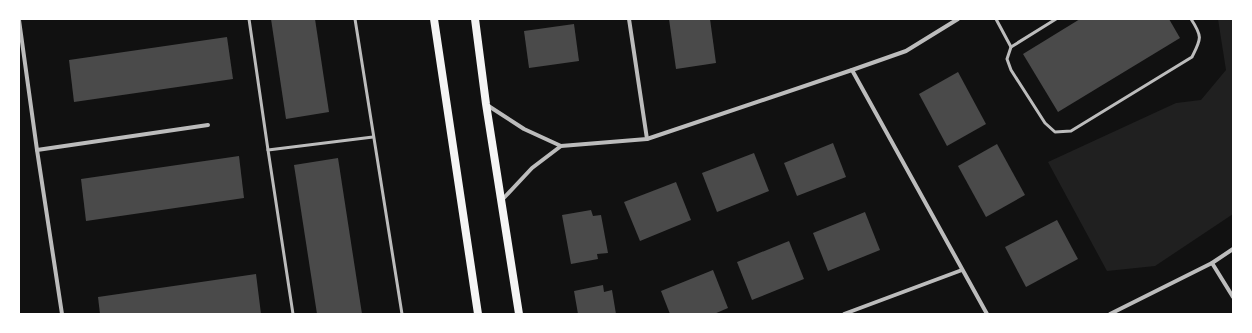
<svg xmlns="http://www.w3.org/2000/svg" width="1252" height="333" font-family="Mulish,sans-serif">
	<rect width="100%" height="100%" fill="#111"/>
	<path fill="#202020" d="M 1218,19 L 1233,19 L 1233,214 L 1155,266 L 1107,271 L 1048,162 L 1176,103 L 1201,100 L 1226,70 Z"/>
	<g fill="#4a4a4a">
		<path d="M 271,19 L 315,19 L 329,112 L 286,119 Z"/>
		<path d="M 669,19 L 710,19 L 716,63 L 676,69 Z"/>
		<path d="M 1080,19 L 1169,19 L 1180,38 L 1058,112 L 1023,54 Z"/>
		<path d="M 574,24 L 579,61 L 529,68 L 524,31 Z"/>
		<path d="M 227,37 L 233,79 L 74,102 L 69,60 Z"/>
		<path d="M 958,72 L 986,124 L 947,146 L 919,94 Z"/>
		<path d="M 833,143 L 846,177 L 797,196 L 784,163 Z"/>
		<path d="M 997,144 L 1025,195 L 986,217 L 958,166 Z"/>
		<path d="M 754,153 L 769,191 L 717,212 L 702,173 Z"/>
		<path d="M 239,156 L 244,198 L 86,221 L 81,179 Z"/>
		<path d="M 338,158 L 362,314 L 317,314 L 294,165 Z"/>
		<path d="M 676,182 L 691,220 L 640,241 L 624,202 Z"/>
		<path d="M 591,210 L 593,216 L 601,215 L 608,253 L 597,254 L 598,259 L 571,264 L 562,215 Z"/>
		<path d="M 865,212 L 880,250 L 828,271 L 813,233 Z"/>
		<path d="M 1057,220 L 1078,259 L 1026,287 L 1005,247 Z"/>
		<path d="M 789,241 L 804,279 L 752,300 L 737,262 Z"/>
		<path d="M 713,270 L 728,308 L 714,314 L 670,314 L 661,291 Z"/>
		<path d="M 256,274 L 261,314 L 100,314 L 98,297 Z"/>
		<path d="M 603,285 L 604,292 L 612,290 L 616,314 L 578,314 L 574,291 Z"/>
	</g>
	<g fill="none" stroke-linecap="round" stroke-linejoin="round">
		<g stroke="#bcbcbc" stroke-width="3">
			<path d="M 249,19 L 268,150 L 293,314"/>
			<path d="M 355,19 L 402,314"/>
			<path d="M 996,19 L 1011,47"/>
			<path d="M 1056,19 L 1011,47 L 1007,59 L 1011,70 L 1045,123 L 1055,132 L 1071,131 L 1192,57 C 1201,39 1203,37 1191,19"/>
			<path d="M 268,150 L 373,137"/>
		</g>
		<g stroke="#bcbcbc" stroke-width="4">
			<path d="M 629,19 L 647,139"/>
			<path d="M 19,20 L 37,150 L 62,314"/>
			<path d="M 852,70 L 987,314"/>
			<path d="M 487,105 L 524,129 L 561,146 L 647,139 L 852,70 L 906,51 L 958,19"/>
			<path d="M 37,150 L 208,125"/>
			<path d="M 501,201 L 532,168 L 561,146"/>
			<path d="M 1212,263 L 1233,297"/>
			<path d="M 844,314 L 962,270"/>
			<path d="M 1110,314 L 1212,263 L 1233,249"/>
		</g>
		<g stroke="#f5f5f5" stroke-width="8">
			<path d="M 434,19 L 478,314"/>
			<path d="M 475,19 L 486,104 L 519,314"/>
		</g>
	</g>
	<rect width="1252" height="333" fill="none" stroke="#ffffff" stroke-width="40"/>
</svg>
